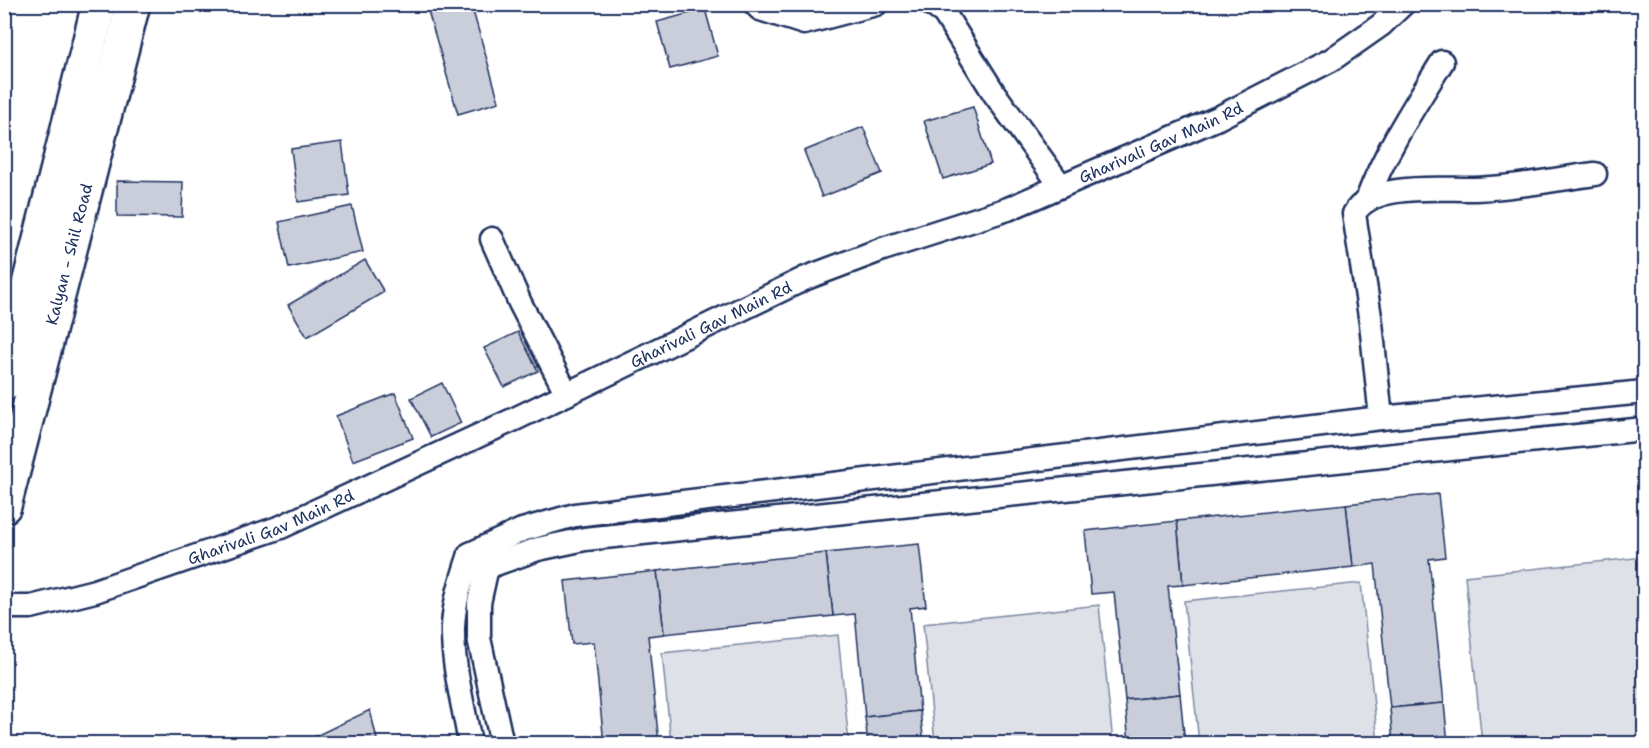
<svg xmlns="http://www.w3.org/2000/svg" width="1649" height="748" font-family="'Shantell Sans',sans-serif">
	<rect width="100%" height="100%" fill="#fff"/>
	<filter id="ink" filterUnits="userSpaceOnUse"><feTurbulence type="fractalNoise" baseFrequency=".0167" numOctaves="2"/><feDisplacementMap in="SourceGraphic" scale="12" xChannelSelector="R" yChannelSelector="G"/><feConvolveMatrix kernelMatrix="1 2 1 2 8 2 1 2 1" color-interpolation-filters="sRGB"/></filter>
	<g filter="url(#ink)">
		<g fill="#dee1e7" stroke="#7c88a2" stroke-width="1.5">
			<path d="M 1644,557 L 1644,743 L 1482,743 L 1465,576 Z"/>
			<path d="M 1361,583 L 1378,743 L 1199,743 L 1184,601 Z"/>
			<path d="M 1099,605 L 1113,743 L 935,743 L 923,624 Z"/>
			<path d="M 838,635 L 849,743 L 671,743 L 662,653 Z"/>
		</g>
		<g fill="#caceda" stroke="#1b2f5e" stroke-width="1.5">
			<path d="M 426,4 L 471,4 L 499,102 L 458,114 Z"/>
			<path d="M 705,9 L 718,56 L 670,69 L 657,22 Z"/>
			<path d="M 973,107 L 991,164 L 943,179 L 924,121 Z"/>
			<path d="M 863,127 L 882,173 L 822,197 L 804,151 Z"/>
			<path d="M 342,142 L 349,195 L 298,202 L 291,149 Z"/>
			<path d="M 117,181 L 183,182 L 182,217 L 117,216 Z"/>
			<path d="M 352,206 L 363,252 L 289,268 L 279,222 Z"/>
			<path d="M 365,260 L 384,292 L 307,337 L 288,305 Z"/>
			<path d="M 518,332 L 538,371 L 504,387 L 484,348 Z"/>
			<path d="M 442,383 L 461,423 L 431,437 L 411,398 Z"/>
			<path d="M 395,393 L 413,438 L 353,461 L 336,416 Z"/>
			<path d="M 1438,494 L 1445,557 L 1429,559 L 1444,703 L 1390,708 L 1375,564 L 1353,567 L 1346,504 Z"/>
			<path d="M 1346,504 L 1353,567 L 1183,585 L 1177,521 Z"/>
			<path d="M 1177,521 L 1183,585 L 1168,586 L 1180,694 L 1125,700 L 1114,592 L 1091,594 L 1085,531 Z"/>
			<path d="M 919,544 L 926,606 L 910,608 L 920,711 L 865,717 L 855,614 L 833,616 L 826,553 Z"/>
			<path d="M 826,553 L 833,616 L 664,634 L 657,571 Z"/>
			<path d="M 657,571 L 664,634 L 648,636 L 659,744 L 604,744 L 594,642 L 572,644 L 565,581 Z"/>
			<path d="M 1180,694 L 1185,744 L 1129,744 L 1125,700 Z"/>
			<path d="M 1444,703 L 1448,744 L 1393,744 L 1390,708 Z"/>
			<path d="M 370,710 L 378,744 L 299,744 Z"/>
			<path d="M 920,711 L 924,744 L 868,744 L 865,717 Z"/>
		</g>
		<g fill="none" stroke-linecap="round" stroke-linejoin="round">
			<defs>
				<g id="street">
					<path d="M 755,4 L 760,9 L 804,23 L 876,4"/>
					<path d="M 931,4 L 944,13 L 994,93 L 1061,186"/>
					<path d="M 1367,200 C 1385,151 1414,107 1442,62"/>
					<path d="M 492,239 L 520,303 L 567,394"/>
					<path d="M 1381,418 L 1371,323 L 1354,214 C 1371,181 1444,190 1475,189 C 1515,188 1555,179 1595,174"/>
					<path d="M 470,554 L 522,530 L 575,515 L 1381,418 L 1644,392"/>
					<path d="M 470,554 C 462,578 454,602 453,627 C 452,666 464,706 470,744"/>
					<path d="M 487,567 L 538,549 L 585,539 L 1644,429"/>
					<path d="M 487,567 L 479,603 L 479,638 L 502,744"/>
					<path id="s1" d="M 4,607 L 31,607 L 95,591 L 281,527 L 517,418 L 806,278 L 883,249 L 1008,209 L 1218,118 L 1331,60 L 1381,25 L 1403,4"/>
				</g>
				<g id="primary">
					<path d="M 4,384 L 99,4"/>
					<path id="s2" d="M 4,506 L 133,4"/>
				</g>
			</defs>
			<use href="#street" stroke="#1b2f5e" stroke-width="27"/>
			<use href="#primary" stroke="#1b2f5e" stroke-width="38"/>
			<use href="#street" stroke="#fff" stroke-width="22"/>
			<use href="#primary" stroke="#fff" stroke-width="33"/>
		</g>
	</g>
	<g text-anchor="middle" stroke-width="4.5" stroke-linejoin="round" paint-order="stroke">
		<g font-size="16" fill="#1b2f5e" stroke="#fff">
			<text dy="6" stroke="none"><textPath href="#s1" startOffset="1251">Gharivali Gav Main Rd</textPath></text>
			<text dy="6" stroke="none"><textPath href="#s2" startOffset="260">Kalyan - Shil Road</textPath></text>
			<text dy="6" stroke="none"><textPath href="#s1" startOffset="765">Gharivali Gav Main Rd</textPath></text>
			<text dy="6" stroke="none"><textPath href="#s1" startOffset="280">Gharivali Gav Main Rd</textPath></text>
		</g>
	</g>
	<rect width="1649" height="748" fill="none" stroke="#fff" stroke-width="24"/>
	<rect x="12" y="12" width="1625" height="724" fill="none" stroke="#1b2f5e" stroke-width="2" filter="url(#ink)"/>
</svg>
